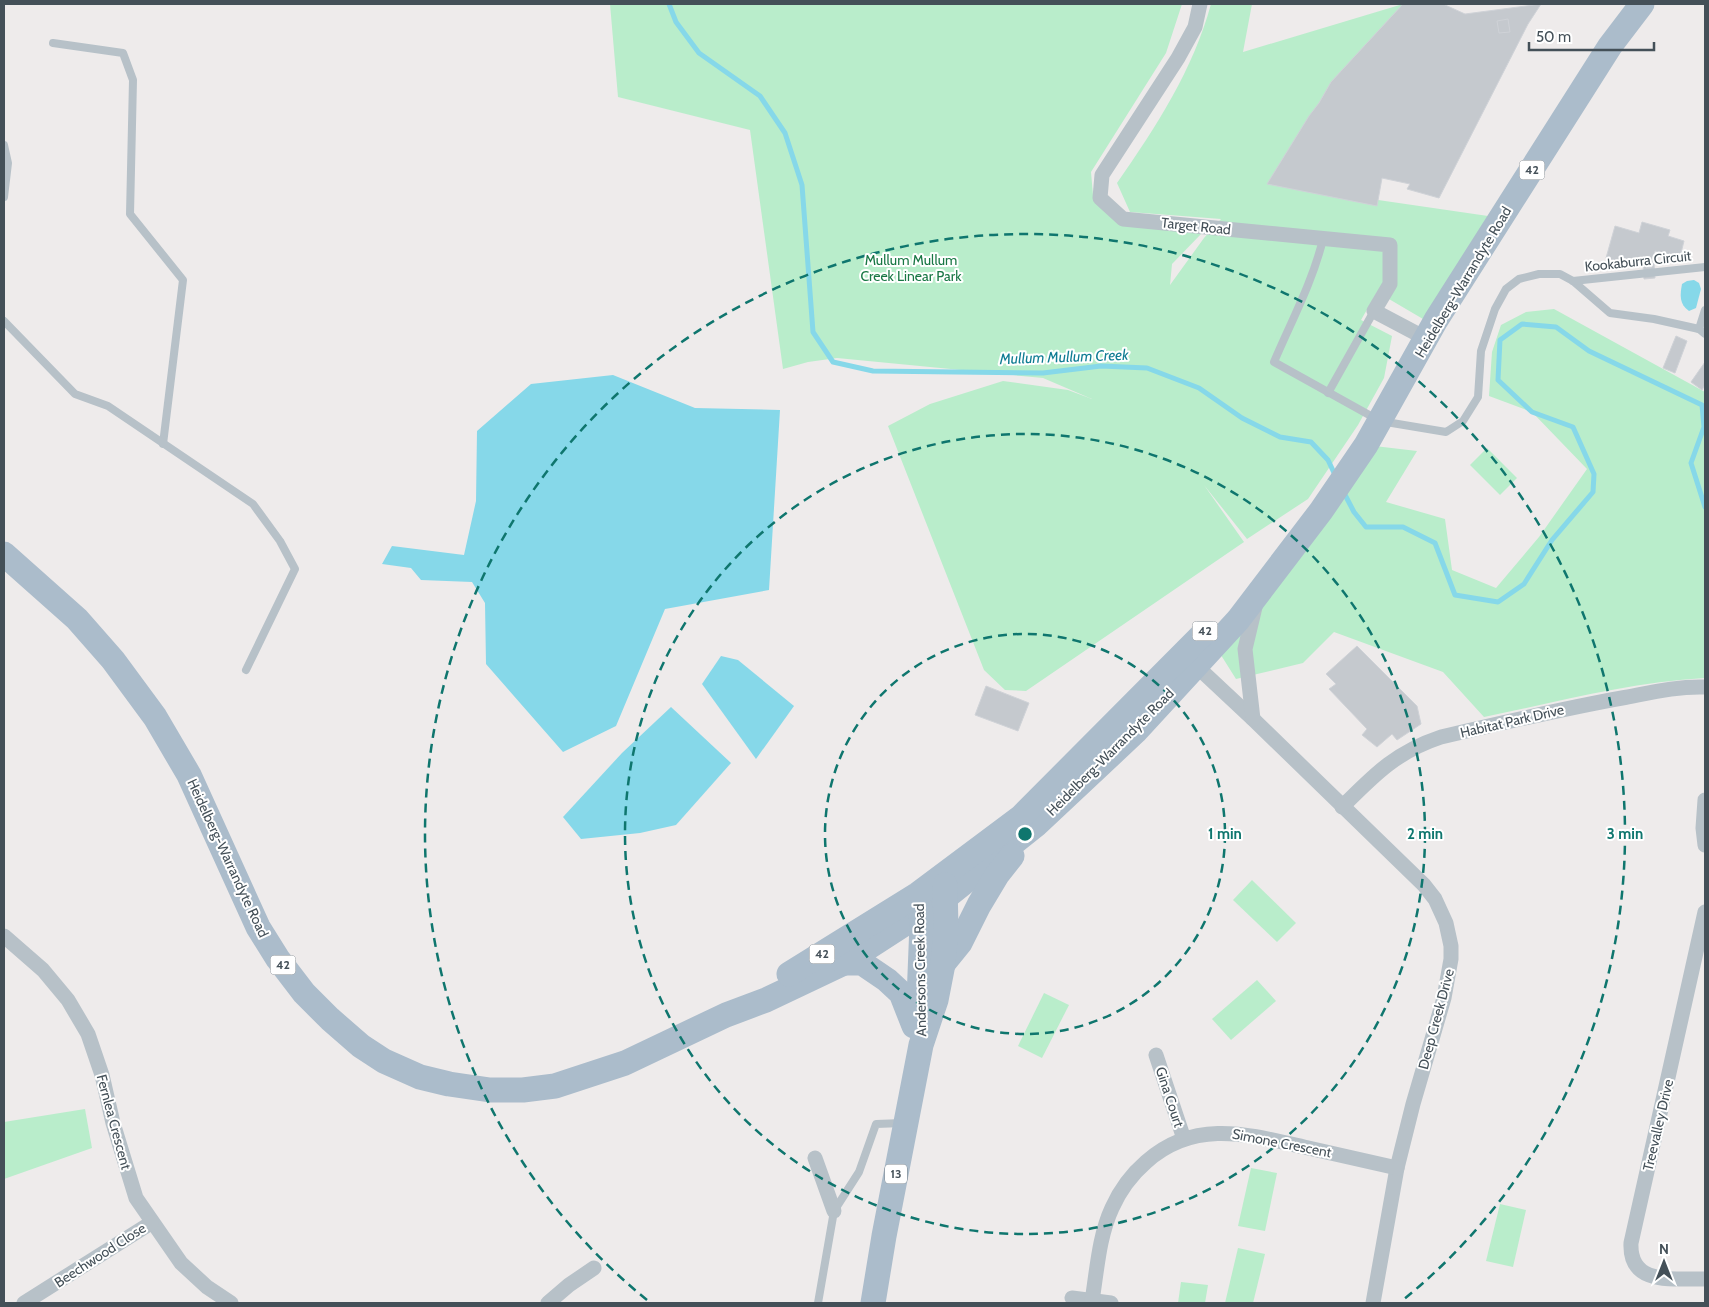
<svg xmlns="http://www.w3.org/2000/svg" width="1709" height="1307" font-family="Cabin,sans-serif">
	<rect width="100%" height="100%" fill="#eeebeb"/>
	<g fill="#b9edcb">
		<path d="M 610,4 L 1182,4 L 1166,53 L 1091,172 L 1093,195 L 1119,223 L 1203,232 L 1172,264 L 1170,285 L 1204,238 L 1221,219 L 1130,212 L 1117,183 C 1156,127 1193,70 1211,4 L 1252,4 L 1243,52 L 1403,4 L 1331,82 L 1319,103 L 1268,184 L 1488,216 L 1423,319 L 1377,292 L 1361,320 L 1392,336 L 1384,378 L 1358,425 L 1308,499 L 1247,539 L 1204,485 L 1244,542 L 1026,691 L 1005,690 L 984,670 L 888,426 L 930,404 L 1003,381 L 1068,390 L 1092,399 L 1043,378 L 837,358 L 808,362 L 783,369 L 750,130 L 618,97 Z"/>
		<path d="M 1554,309 L 1705,392 L 1705,678 C 1631,682 1557,702 1484,717 L 1443,672 L 1334,632 L 1303,663 L 1236,679 L 1219,652 L 1366,445 L 1417,451 L 1386,502 L 1445,519 L 1452,570 L 1496,588 L 1539,537 L 1587,469 L 1532,412 L 1489,396 L 1492,352 L 1501,325 L 1526,312 Z"/>
		<path d="M 1487,448 L 1517,478 L 1500,495 L 1470,465 Z"/>
		<path d="M 1252,880 L 1296,923 L 1277,942 L 1233,900 Z"/>
		<path d="M 1257,980 L 1276,1001 L 1231,1040 L 1212,1019 Z"/>
		<path d="M 1044,993 L 1069,1005 L 1042,1058 L 1018,1046 Z"/>
		<path d="M 85,1109 L 92,1148 L 4,1179 L 4,1122 Z"/>
		<path d="M 1251,1168 L 1277,1173 L 1265,1231 L 1238,1226 Z"/>
		<path d="M 1500,1204 L 1526,1210 L 1513,1267 L 1486,1261 Z"/>
		<path d="M 1238,1248 L 1265,1254 L 1253,1303 L 1225,1303 Z"/>
		<path d="M 1181,1282 L 1208,1285 L 1205,1303 L 1178,1303 Z"/>
	</g>
	<g fill="#86d8e9">
		<path d="M 1694,280 L 1699,283 L 1701,289 L 1696,308 L 1689,311 C 1679,304 1680,295 1682,284 L 1687,281 Z"/>
		<path d="M 613,375 L 695,408 L 780,410 L 769,590 L 665,609 L 616,726 L 563,752 L 486,664 L 485,603 L 472,582 L 421,580 L 411,568 L 382,564 L 392,546 L 464,555 L 476,501 L 477,431 L 531,384 Z"/>
		<path d="M 721,656 L 738,660 L 794,706 L 756,759 L 702,684 Z"/>
		<path d="M 671,707 L 731,763 L 676,825 L 640,833 L 581,839 L 563,817 L 622,753 Z"/>
	</g>
	<g fill="none" stroke-linecap="round" stroke-linejoin="round">
		<g stroke="#86d8e9" stroke-width="5">
			<path d="M 669,4 L 676,22 L 699,53 L 760,96 L 785,133 L 802,185 L 813,332 L 833,362 L 873,371 L 1043,373 L 1101,366 L 1147,368 L 1199,388 L 1242,418 L 1280,437 L 1311,442 L 1328,460 L 1336,477"/>
			<path d="M 1343,491 L 1354,512 L 1366,527 L 1403,527 L 1435,543 L 1455,595 L 1498,602 L 1524,584 L 1552,540 L 1593,492 L 1594,474 L 1573,427 L 1532,412 L 1498,380 L 1500,340 L 1522,324 L 1556,327 L 1589,351 L 1702,405 L 1704,427 L 1691,463 L 1705,507"/>
		</g>
	</g>
	<g fill="#c5c9ce" stroke="#cfd2d7">
		<path d="M 1403,4 L 1443,4 L 1465,14 L 1541,4 L 1528,24 L 1439,198 L 1407,189 L 1410,184 L 1382,178 L 1377,206 L 1267,184 L 1309,116 L 1319,103 L 1331,82 Z"/>
		<path d="M 1508,19 L 1510,32 L 1499,33 L 1497,21 Z"/>
		<path d="M 1642,222 L 1670,230 L 1668,236 L 1684,241 L 1680,257 L 1655,251 L 1651,268 L 1630,262 L 1629,265 L 1606,258 L 1615,226 L 1639,233 Z"/>
		<path d="M 1652,263 L 1654,263 L 1655,278 L 1644,279 L 1643,266 L 1651,268 Z"/>
		<path d="M 1676,336 L 1687,341 L 1675,373 L 1663,368 Z"/>
		<path d="M 1705,362 L 1705,385 L 1702,390 L 1691,382 Z"/>
		<path d="M 1357,646 L 1417,706 L 1421,724 L 1397,740 L 1392,734 L 1377,747 L 1362,735 L 1367,729 L 1329,689 L 1336,684 L 1326,674 Z"/>
		<path d="M 986,686 L 1029,703 L 1018,731 L 975,715 Z"/>
	</g>
	<g fill="none" stroke-linecap="round" stroke-linejoin="round">
		<g stroke="#b7c1c8" stroke-width="8">
			<path d="M 53,43 L 123,53 L 133,80 L 130,214 L 183,280 L 163,444"/>
			<path d="M 4,145 L 8,163 L 4,197"/>
			<path d="M 1323,239 C 1313,281 1291,322 1274,362 L 1380,421 L 1446,432 L 1463,421 L 1478,397 L 1481,351 L 1495,309 L 1506,289 L 1519,279 L 1539,274 L 1560,274 L 1573,281 L 1610,313 L 1654,319 L 1699,329 L 1705,334"/>
			<path d="M 1573,281 L 1705,267"/>
			<path d="M 4,321 L 75,394 L 108,406 L 253,504 L 280,541 L 295,569 L 246,670"/>
			<path d="M 1699,329 L 1705,310"/>
			<path d="M 1328,393 L 1374,311"/>
			<path d="M 818,1303 L 834,1211 L 859,1172 L 876,1124 L 903,1123"/>
		</g>
		<g stroke="#b7c1c8" stroke-width="15">
			<path d="M 1200,4 L 1195,27 L 1178,58 L 1102,175 L 1100,198 L 1123,219 L 1390,245 L 1390,284 L 1374,311 L 1427,339"/>
			<path d="M 1190,660 L 1253,719 L 1424,885 L 1435,899 L 1446,923 L 1451,946 L 1451,959 L 1444,998 L 1413,1104 L 1397,1168 L 1373,1303"/>
			<path d="M 1253,719 L 1245,649 L 1256,603"/>
			<path d="M 1705,800 L 1703,828 L 1705,845"/>
			<path d="M 1342,807 C 1375,774 1396,752 1441,737 C 1501,723 1561,709 1622,698 C 1649,693 1677,686 1705,687"/>
			<path d="M 1705,912 L 1631,1243 C 1629,1287 1675,1278 1705,1279"/>
			<path d="M 4,936 L 43,970 L 68,1000 L 88,1034 L 102,1075 L 113,1123 L 136,1198 L 181,1263 L 207,1287 L 231,1303"/>
			<path d="M 1156,1055 L 1184,1139"/>
			<path d="M 815,1158 L 834,1211"/>
			<path d="M 1072,1298 L 1111,1303"/>
			<path d="M 1092,1301 C 1097,1270 1099,1236 1112,1208 C 1120,1190 1131,1175 1146,1162 C 1194,1119 1247,1134 1304,1147 C 1335,1154 1366,1161 1397,1168"/>
			<path d="M 24,1303 L 151,1223"/>
			<path d="M 548,1303 L 569,1285 L 594,1268"/>
		</g>
		<g stroke="#abbccb" stroke-width="25">
			<path d="M 4,554 L 77,619 L 113,660 L 155,717 L 189,775 L 258,927 L 278,959 L 304,993 L 330,1019 L 361,1046 L 384,1061 L 420,1077 L 449,1084 L 490,1090 L 523,1090 L 555,1086 L 625,1063 L 726,1015 L 766,1000 L 844,963 L 946,897 L 1037,824 L 1135,732 L 1238,620 L 1321,511 L 1366,445 L 1436,320 L 1610,46 L 1642,4"/>
			<path d="M 919,903 L 922,924 L 919,999 L 920,1028"/>
			<path d="M 844,963 L 862,963 L 887,980 L 901,993 L 914,1026"/>
			<path d="M 943,964 L 960,943 L 979,905 L 997,875 L 1012,856"/>
			<path d="M 789,974 L 918,894 L 1021,817 L 1202,635"/>
			<path d="M 873,1303 L 884,1236 L 921,1045 L 936,1000 L 943,964 L 946,927 L 945,885"/>
		</g>
	</g>
	<g fill="none" stroke="#0f766e" stroke-width="2.5" stroke-dasharray="9 6">
		<circle cx="1025" cy="834" r="200"/>
		<circle cx="1025" cy="834" r="400"/>
		<path d="M647 1300A600 600 0 1 1 1403 1300"/>
	</g>
	<g text-anchor="middle" stroke-width="4" stroke-linejoin="round" paint-order="stroke">
		<g fill="#fff" stroke="#7c848a" stroke-width="1">
			<rect x="1519.5" y="160.5" width="25" height="19" rx="4"/>
			<rect x="1192.5" y="621.5" width="25" height="19" rx="4"/>
			<rect x="809.5" y="944.5" width="25" height="19" rx="4"/>
			<rect x="270.5" y="955.5" width="25" height="19" rx="4"/>
			<rect x="885" y="1164.5" width="22" height="19" rx="4"/>
		</g>
		<g font-size="12" font-weight="bold" fill="#445058">
			<text x="1532" y="174">42</text>
			<text x="1205" y="635">42</text>
			<text x="822" y="958">42</text>
			<text x="283" y="969">42</text>
			<text x="896" y="1178">13</text>
		</g>
		<g font-size="14" fill="#445058" stroke="#fff">
			<text transform="translate(1196 226) rotate(6)" y="5">Target Road</text>
			<text transform="translate(1638 261) rotate(-6)" y="5">Kookaburra Circuit</text>
			<text transform="translate(1463 282) rotate(-59)" y="5">Heidelberg-Warrandyte Road</text>
			<text transform="translate(1512 721) rotate(-13)" y="5">Habitat Park Drive</text>
			<text transform="translate(1110 752) rotate(-45)" y="5">Heidelberg-Warrandyte Road</text>
			<text transform="translate(228 858) rotate(65)" y="5">Heidelberg-Warrandyte Road</text>
			<text transform="translate(920 970) rotate(-91)" y="5">Andersons Creek Road</text>
			<text transform="translate(1436 1019) rotate(-75)" y="5">Deep Creek Drive</text>
			<text transform="translate(1170 1097) rotate(72)" y="5">Gina Court</text>
			<text transform="translate(114 1122) rotate(75)" y="5">Fernlea Crescent</text>
			<text transform="translate(1658 1125) rotate(-77)" y="5">Treevalley Drive</text>
			<text transform="translate(1282 1143) rotate(11)" y="5">Simone Crescent</text>
			<text transform="translate(100 1255) rotate(-33)" y="5">Beechwood Close</text>
		</g>
		<g font-size="14" fill="#187744" stroke="#fff">
			<text x="911" y="265">Mullum Mullum<tspan x="911" dy="16">Creek Linear Park</tspan></text>
		</g>
		<g font-size="15" font-style="italic" fill="#0f7c93" stroke="#fff">
			<text transform="translate(1064 357) rotate(-2)" y="5">Mullum Mullum Creek</text>
		</g>
	</g>
	<circle cx="1025" cy="834" r="8" fill="#0f766e" stroke="#fff" stroke-width="2.5"/>
	<g font-size="15" text-anchor="middle" font-weight="bold" fill="#0f766e" stroke="#fff" stroke-width="4" stroke-linejoin="round" paint-order="stroke">
		<text x="1225" y="839">1 min</text>
		<text x="1425" y="839">2 min</text>
		<text x="1625" y="839">3 min</text>
	</g>
	<rect width="1709" height="1307" fill="none" stroke="#445058" stroke-width="10"/>
	<g transform="translate(1664 1262)" stroke="#ffffff" stroke-width="4" paint-order="stroke">
	<path d="M0-4L9 19L0 12L-9 19Z" fill="#445058"/>
	<text y="-8" font-size="14" font-weight="bold" text-anchor="middle" fill="#445058">N</text>
	</g>
	<path d="M1529 42v8h125v-8" fill="none" stroke="#445058" stroke-width="2.5"/>
	<text x="1536" y="42" font-size="15" fill="#445058" stroke="#ffffff" stroke-width="4" paint-order="stroke">50 m</text>
</svg>
